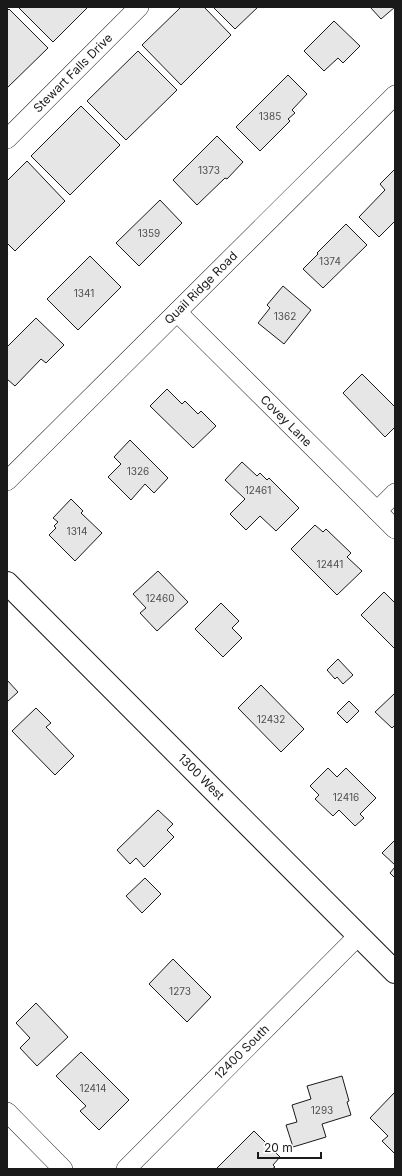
<svg xmlns="http://www.w3.org/2000/svg" width="402" height="1176" font-family="Inter,sans-serif">
	<rect width="100%" height="100%" fill="#fff"/>
	<g fill="#e6e6e6" stroke="#1a1a1a">
		<path d="M 18,7 L 88,7 L 53,42 Z"/>
		<path d="M 181,7 L 204,7 L 231,35 L 181,85 L 142,45 Z"/>
		<path d="M 213,7 L 258,7 L 235,29 Z"/>
		<path d="M 370,7 L 395,7 L 381,19 Z"/>
		<path d="M 9,9 L 48,48 L 7,88 L 7,11 Z"/>
		<path d="M 334,21 L 360,46 L 343,63 L 338,58 L 324,71 L 304,51 Z"/>
		<path d="M 138,51 L 177,90 L 126,140 L 87,101 Z"/>
		<path d="M 288,75 L 307,94 L 292,110 L 295,113 L 288,119 L 290,121 L 260,151 L 236,127 Z"/>
		<path d="M 81,106 L 120,145 L 70,195 L 31,156 Z"/>
		<path d="M 217,136 L 243,162 L 227,179 L 225,178 L 197,205 L 173,180 Z"/>
		<path d="M 27,161 L 65,201 L 15,251 L 7,243 L 7,181 Z"/>
		<path d="M 395,169 L 395,221 L 379,237 L 359,217 L 385,190 L 380,184 Z"/>
		<path d="M 160,200 L 182,223 L 139,266 L 116,243 Z"/>
		<path d="M 346,224 L 367,245 L 323,288 L 303,269 L 318,254 L 317,253 Z"/>
		<path d="M 90,256 L 121,287 L 78,330 L 47,299 Z"/>
		<path d="M 283,286 L 311,310 L 284,344 L 258,323 L 270,308 L 267,305 Z"/>
		<path d="M 36,318 L 64,345 L 46,363 L 41,359 L 15,386 L 7,379 L 7,347 Z"/>
		<path d="M 362,374 L 395,407 L 395,427 L 385,437 L 343,393 Z"/>
		<path d="M 167,389 L 182,404 L 185,401 L 198,414 L 201,411 L 216,426 L 193,448 L 150,406 Z"/>
		<path d="M 130,440 L 168,478 L 154,493 L 145,484 L 131,500 L 108,477 L 121,464 L 114,457 Z"/>
		<path d="M 242,462 L 257,476 L 260,473 L 267,480 L 269,478 L 299,508 L 276,531 L 260,516 L 246,530 L 230,514 L 245,499 L 225,480 Z"/>
		<path d="M 71,499 L 83,511 L 81,513 L 102,533 L 75,561 L 49,535 L 56,528 L 54,526 L 58,522 L 53,518 Z"/>
		<path d="M 315,525 L 323,532 L 326,529 L 351,553 L 347,557 L 362,571 L 337,595 L 291,549 Z"/>
		<path d="M 158,571 L 188,602 L 157,631 L 140,613 L 146,608 L 133,594 Z"/>
		<path d="M 384,592 L 395,603 L 395,649 L 361,615 Z"/>
		<path d="M 221,603 L 239,621 L 232,628 L 242,638 L 223,657 L 195,629 Z"/>
		<path d="M 338,659 L 353,675 L 343,684 L 337,677 L 335,679 L 327,670 Z"/>
		<path d="M 7,680 L 18,692 L 7,702 Z"/>
		<path d="M 261,685 L 304,729 L 281,752 L 238,708 Z"/>
		<path d="M 394,694 L 395,695 L 395,725 L 392,728 L 375,712 Z"/>
		<path d="M 349,701 L 359,711 L 347,723 L 337,713 Z"/>
		<path d="M 36,708 L 51,723 L 46,727 L 74,756 L 55,775 L 12,731 Z"/>
		<path d="M 328,768 L 337,777 L 346,768 L 376,798 L 360,814 L 364,818 L 355,826 L 339,810 L 333,816 L 315,799 L 319,795 L 310,786 Z"/>
		<path d="M 158,810 L 173,824 L 167,830 L 174,837 L 144,867 L 136,858 L 130,864 L 117,850 Z"/>
		<path d="M 395,840 L 395,865 L 382,853 Z"/>
		<path d="M 395,867 L 395,878 L 390,873 Z"/>
		<path d="M 145,878 L 161,894 L 142,913 L 126,896 Z"/>
		<path d="M 173,959 L 211,997 L 187,1022 L 149,984 Z"/>
		<path d="M 36,1003 L 68,1037 L 37,1066 L 20,1048 L 30,1038 L 16,1023 Z"/>
		<path d="M 81,1052 L 129,1100 L 99,1130 L 80,1111 L 86,1106 L 56,1076 Z"/>
		<path d="M 342,1076 L 349,1101 L 347,1102 L 351,1115 L 322,1124 L 326,1137 L 293,1147 L 286,1125 L 297,1122 L 292,1105 L 311,1099 L 307,1086 Z"/>
		<path d="M 394,1093 L 395,1093 L 395,1154 L 382,1141 L 388,1136 L 370,1118 Z"/>
		<path d="M 254,1131 L 280,1157 L 273,1165 L 275,1167 L 272,1169 L 216,1169 Z"/>
	</g>
	<g fill="none" stroke-linecap="round" stroke-linejoin="round">
		<defs>
			<g id="street">
				<path d="M 7,139 L 139,7"/>
				<path d="M 177,312 L 395,529"/>
				<path d="M 7,481 L 395,95"/>
				<path d="M 377,511 L 395,493"/>
				<path d="M 7,1112 L 63,1169"/>
				<path d="M 126,1169 L 359,935"/>
			</g>
			<path id="secondary" d="M 7,583 L 395,972"/>
		</defs>
		<use href="#street" stroke="#1a1a1a" stroke-width="20"/>
		<use href="#secondary" stroke="#1a1a1a" stroke-width="24"/>
		<use href="#street" stroke="#fff" stroke-width="19"/>
		<use href="#secondary" stroke="#fff" stroke-width="22"/>
	</g>
	<g text-anchor="middle" stroke-width="3" stroke-linejoin="round" paint-order="stroke">
		<g font-size="10" fill="#4d4d4d">
			<text x="270" y="120">1385</text>
			<text x="209" y="174">1373</text>
			<text x="149" y="237">1359</text>
			<text x="330" y="265">1374</text>
			<text x="84" y="297">1341</text>
			<text x="285" y="320">1362</text>
			<text x="138" y="475">1326</text>
			<text x="258" y="494">12461</text>
			<text x="77" y="535">1314</text>
			<text x="330" y="568">12441</text>
			<text x="160" y="602">12460</text>
			<text x="271" y="723">12432</text>
			<text x="346" y="801">12416</text>
			<text x="180" y="995">1273</text>
			<text x="93" y="1092">12414</text>
			<text x="322" y="1114">1293</text>
		</g>
		<g font-size="12" fill="#1a1a1a" stroke="#fff">
			<text transform="translate(73 73) rotate(-45)" y="4">Stewart Falls Drive</text>
			<text transform="translate(201 288) rotate(-45)" y="4">Quail Ridge Road</text>
			<text transform="translate(286 421) rotate(45)" y="4">Covey Lane</text>
			<text transform="translate(201 777) rotate(45)" y="4">1300 West</text>
			<text transform="translate(242 1052) rotate(-45)" y="4">12400 South</text>
		</g>
	</g>
	<rect width="402" height="1176" fill="none" stroke="#1a1a1a" stroke-width="16"/>
	<path d="M258 1152v6h63v-6" fill="none" stroke="#1a1a1a" stroke-width="2"/>
	<text x="264" y="1152" font-size="12" fill="#1a1a1a" stroke="#ffffff" stroke-width="3" paint-order="stroke">20 m</text>
</svg>
